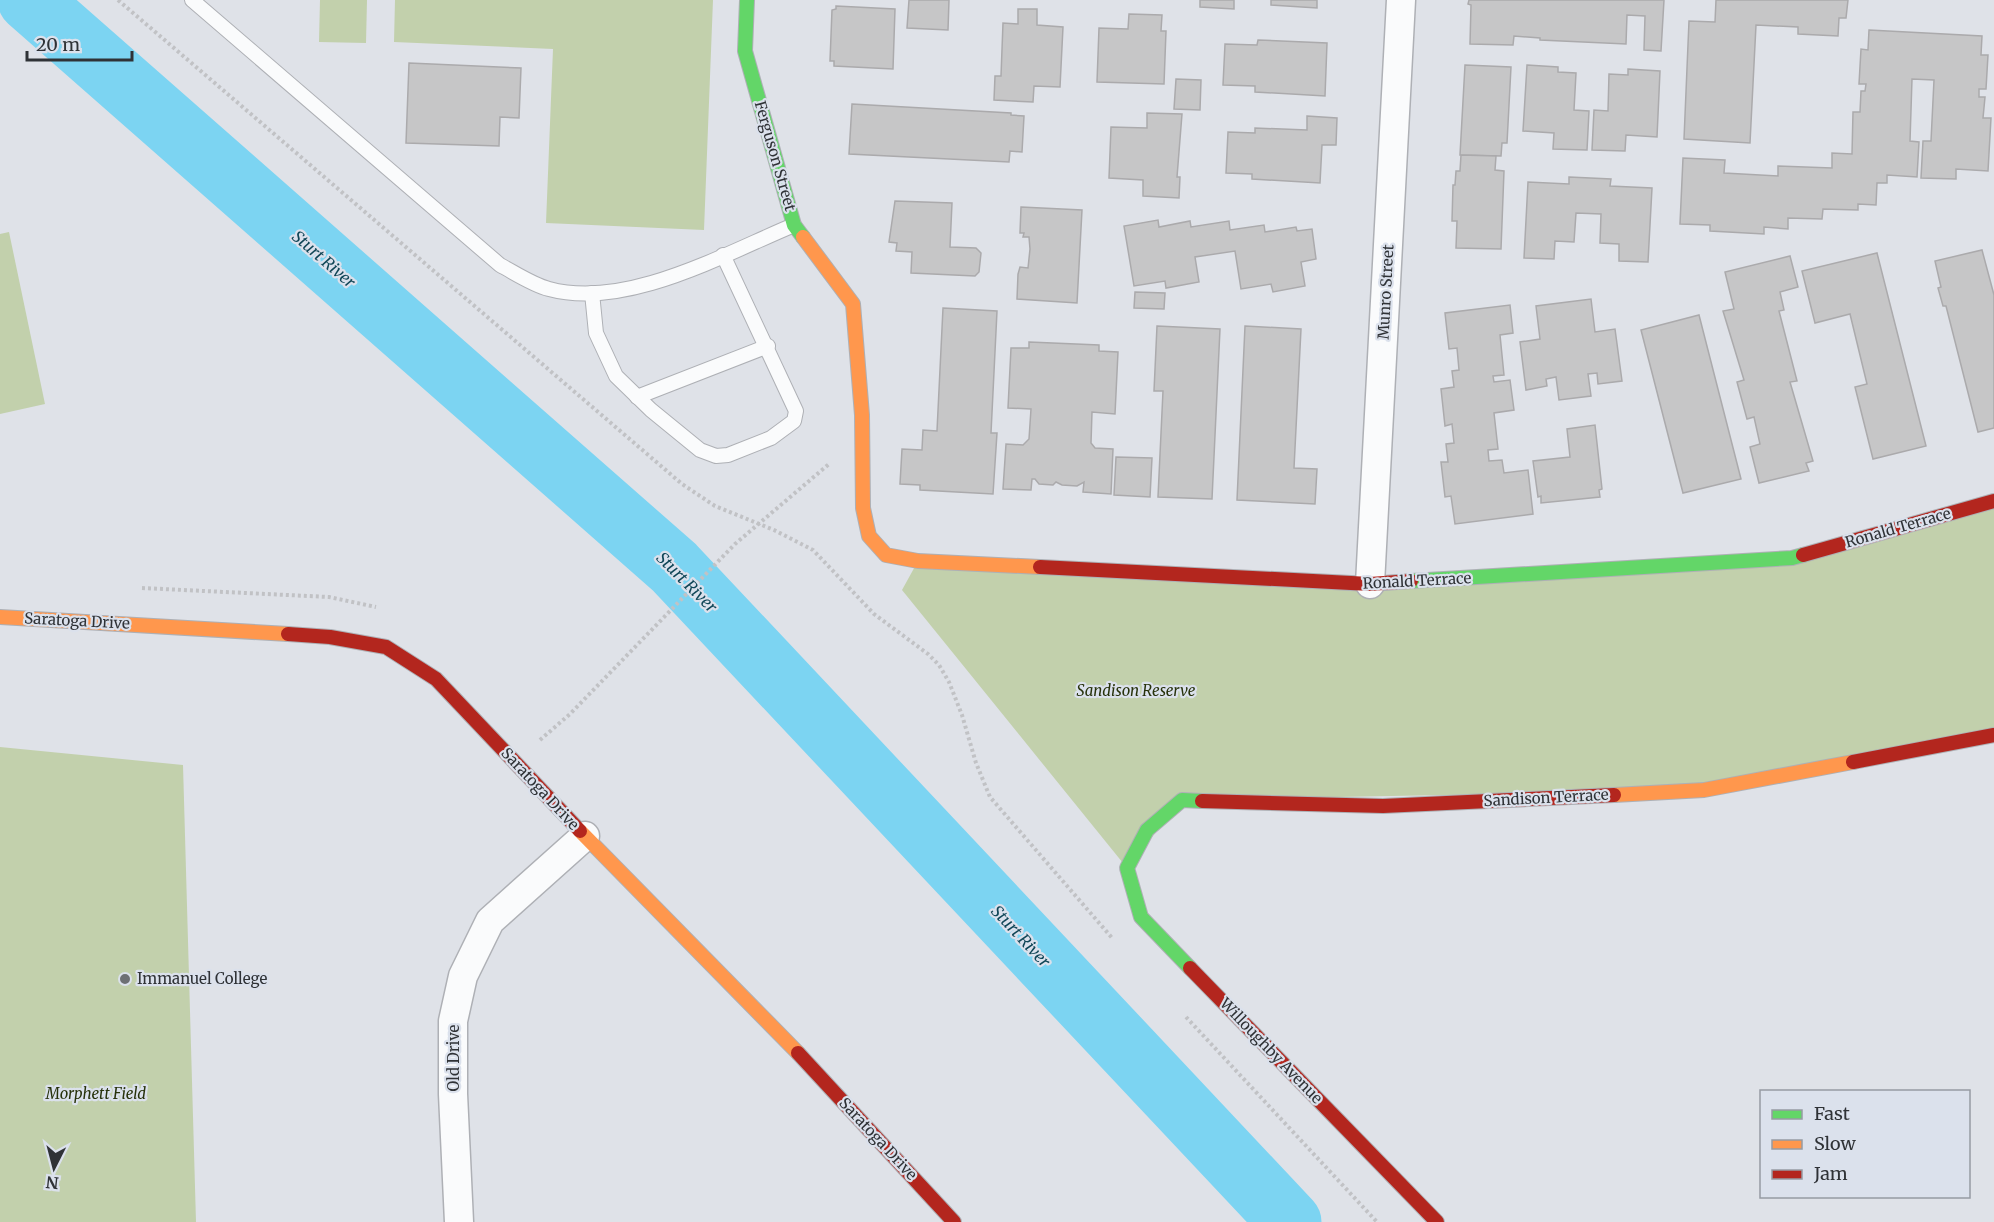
<svg xmlns="http://www.w3.org/2000/svg" width="1994" height="1222" font-family="Merriweather,serif">
	<rect width="100%" height="100%" fill="#dfe2e8"/>
	<g fill="#c2d0ac">
		<path d="M 320,0 L 367,0 L 366,43 L 319,42 Z"/>
		<path d="M 395,0 L 713,0 L 704,230 L 546,223 L 553,49 L 394,42 Z"/>
		<path d="M 9,232 L 45,404 L 0,414 L 0,234 Z"/>
		<path d="M 1994,501 L 1994,735 L 1704,790 L 1182,800 L 1127,868 L 902,590 L 918,561 L 1370,584 L 1792,558 Z"/>
		<path d="M 0,747 L 183,765 L 196,1222 L 0,1222 Z"/>
	</g>
	<g fill="none" stroke-linecap="round" stroke-linejoin="round">
		<path stroke="#7cd4f2" stroke-width="63" d="M 29,0 L 674,567 L 1290,1222"/>
	</g>
	<g fill="#c6c6c7" stroke="#abaaac" stroke-width="1.5">
		<path d="M 909,0 L 949,0 L 948,30 L 907,28 Z"/>
		<path d="M 1200,0 L 1234,0 L 1234,9 L 1200,7 Z"/>
		<path d="M 1271,0 L 1317,0 L 1317,8 L 1271,5 Z"/>
		<path d="M 1469,0 L 1664,0 L 1661,51 L 1644,50 L 1645,16 L 1627,15 L 1626,44 L 1540,40 L 1540,38 L 1514,36 L 1513,45 L 1470,44 L 1471,5 L 1468,4 Z"/>
		<path d="M 1716,0 L 1848,0 L 1846,18 L 1839,18 L 1838,36 L 1798,34 L 1798,27 L 1756,25 L 1750,143 L 1684,139 L 1689,21 L 1715,22 Z"/>
		<path d="M 836,6 L 895,9 L 893,69 L 834,66 L 834,61 L 830,61 L 832,10 L 836,9 Z"/>
		<path d="M 1018,9 L 1037,9 L 1037,25 L 1063,27 L 1060,87 L 1034,86 L 1033,102 L 994,100 L 995,76 L 1001,76 L 1003,23 L 1018,24 Z"/>
		<path d="M 1129,14 L 1162,15 L 1161,31 L 1166,31 L 1164,84 L 1097,82 L 1099,28 L 1128,29 Z"/>
		<path d="M 1869,30 L 1982,36 L 1981,55 L 1988,55 L 1986,89 L 1979,89 L 1979,97 L 1985,97 L 1983,118 L 1991,118 L 1988,171 L 1956,169 L 1956,179 L 1921,178 L 1923,141 L 1931,141 L 1934,80 L 1912,79 L 1910,141 L 1919,142 L 1917,177 L 1887,175 L 1887,183 L 1877,183 L 1876,205 L 1858,204 L 1858,210 L 1823,209 L 1822,219 L 1788,218 L 1788,229 L 1764,227 L 1764,234 L 1710,231 L 1710,225 L 1680,224 L 1683,158 L 1725,160 L 1724,173 L 1778,176 L 1778,166 L 1832,168 L 1832,153 L 1852,154 L 1853,112 L 1860,112 L 1861,91 L 1865,91 L 1866,84 L 1859,84 L 1861,49 L 1868,50 Z"/>
		<path d="M 1258,40 L 1327,43 L 1325,96 L 1255,92 L 1255,86 L 1223,85 L 1225,44 L 1257,45 Z"/>
		<path d="M 409,63 L 521,68 L 519,118 L 500,117 L 499,146 L 406,143 Z"/>
		<path d="M 1465,65 L 1511,67 L 1507,143 L 1502,143 L 1501,156 L 1460,155 Z"/>
		<path d="M 1527,65 L 1558,67 L 1558,72 L 1576,73 L 1574,110 L 1589,111 L 1587,150 L 1553,149 L 1554,133 L 1523,131 Z"/>
		<path d="M 1628,69 L 1660,71 L 1657,137 L 1626,135 L 1625,151 L 1592,150 L 1594,110 L 1608,111 L 1609,74 L 1628,75 Z"/>
		<path d="M 1176,79 L 1201,80 L 1200,110 L 1174,109 Z"/>
		<path d="M 852,104 L 1011,113 L 1011,115 L 1024,116 L 1022,152 L 1010,151 L 1009,162 L 849,154 Z"/>
		<path d="M 1147,113 L 1182,114 L 1177,177 L 1180,177 L 1179,198 L 1143,196 L 1143,180 L 1109,178 L 1111,127 L 1147,128 Z"/>
		<path d="M 1307,116 L 1337,118 L 1336,145 L 1322,145 L 1320,183 L 1252,179 L 1252,174 L 1226,173 L 1228,132 L 1255,133 L 1255,128 L 1307,130 Z"/>
		<path d="M 1461,155 L 1496,156 L 1495,170 L 1504,171 L 1501,249 L 1456,248 L 1457,221 L 1452,221 L 1453,185 L 1455,185 L 1456,171 L 1460,171 Z"/>
		<path d="M 1569,177 L 1611,179 L 1610,186 L 1652,188 L 1648,262 L 1619,261 L 1619,244 L 1600,243 L 1601,214 L 1576,213 L 1574,242 L 1555,241 L 1554,259 L 1524,258 L 1528,182 L 1569,184 Z"/>
		<path d="M 895,201 L 952,203 L 950,247 L 976,248 L 981,253 L 979,272 L 975,276 L 911,273 L 912,252 L 896,251 L 897,243 L 889,242 Z"/>
		<path d="M 1021,207 L 1082,210 L 1077,303 L 1017,299 L 1018,274 L 1020,267 L 1028,268 L 1030,249 L 1029,237 L 1023,237 L 1024,233 L 1020,233 Z"/>
		<path d="M 1158,220 L 1159,227 L 1190,221 L 1191,227 L 1229,221 L 1230,230 L 1264,225 L 1265,232 L 1296,227 L 1297,231 L 1312,229 L 1316,259 L 1301,262 L 1305,286 L 1273,292 L 1271,284 L 1241,289 L 1235,251 L 1195,257 L 1199,282 L 1166,288 L 1165,281 L 1134,286 L 1124,226 Z"/>
		<path d="M 1982,250 L 1994,295 L 1994,428 L 1978,432 L 1946,306 L 1943,306 L 1938,288 L 1941,287 L 1935,261 Z"/>
		<path d="M 1877,253 L 1926,446 L 1873,459 L 1855,387 L 1867,384 L 1850,314 L 1815,323 L 1802,271 Z"/>
		<path d="M 1790,256 L 1798,287 L 1780,292 L 1784,310 L 1779,311 L 1797,381 L 1790,382 L 1813,461 L 1806,463 L 1809,471 L 1759,483 L 1750,447 L 1760,444 L 1754,417 L 1747,419 L 1737,382 L 1744,380 L 1723,311 L 1734,309 L 1725,272 Z"/>
		<path d="M 1135,292 L 1165,293 L 1164,309 L 1134,308 Z"/>
		<path d="M 1591,299 L 1595,332 L 1615,329 L 1622,381 L 1598,384 L 1597,373 L 1588,374 L 1591,396 L 1559,400 L 1556,377 L 1546,379 L 1547,386 L 1526,390 L 1520,342 L 1540,339 L 1536,306 Z"/>
		<path d="M 1510,305 L 1513,333 L 1500,335 L 1504,375 L 1493,376 L 1494,382 L 1510,380 L 1514,410 L 1494,413 L 1498,449 L 1488,450 L 1489,461 L 1502,460 L 1504,473 L 1528,470 L 1533,514 L 1455,524 L 1451,496 L 1445,497 L 1441,462 L 1448,462 L 1446,444 L 1454,443 L 1452,424 L 1445,426 L 1441,389 L 1454,387 L 1452,371 L 1459,370 L 1457,348 L 1449,349 L 1445,313 Z"/>
		<path d="M 943,308 L 997,311 L 991,433 L 997,433 L 993,494 L 920,490 L 920,485 L 900,484 L 902,449 L 922,450 L 923,430 L 937,431 Z"/>
		<path d="M 1699,315 L 1741,479 L 1683,493 L 1641,330 Z"/>
		<path d="M 1157,326 L 1220,329 L 1212,499 L 1158,497 L 1163,391 L 1154,391 Z"/>
		<path d="M 1245,326 L 1301,329 L 1294,468 L 1317,469 L 1315,504 L 1237,500 Z"/>
		<path d="M 1029,342 L 1099,345 L 1099,351 L 1118,352 L 1115,414 L 1092,412 L 1091,443 L 1095,448 L 1113,449 L 1111,494 L 1083,492 L 1084,482 L 1077,486 L 1062,485 L 1056,482 L 1053,485 L 1039,484 L 1035,479 L 1032,479 L 1031,490 L 1003,489 L 1006,444 L 1023,445 L 1029,439 L 1031,409 L 1008,408 L 1011,348 L 1029,348 Z"/>
		<path d="M 1595,425 L 1602,489 L 1599,490 L 1600,497 L 1541,503 L 1541,496 L 1538,497 L 1533,461 L 1570,457 L 1567,429 Z"/>
		<path d="M 1116,457 L 1152,458 L 1150,497 L 1114,495 Z"/>
	</g>
	<g fill="none" stroke-linecap="round" stroke-linejoin="round">
		<defs>
			<g id="lane">
				<path d="M 192,0 L 500,265 C 515,273 533,285 549,289 C 626,310 724,254 794,225"/>
				<path d="M 592,293 L 596,333 L 616,376 L 651,410 L 700,450 L 716,456 L 728,455 L 771,438 L 794,421 L 796,411 L 723,255"/>
				<path d="M 637,397 L 768,346"/>
			</g>
			<g id="street">
				<path d="M 1370,584 L 1401,0"/>
				<path d="M 459,1222 L 453,1094 L 453,1021 L 463,976 L 490,921 L 585,836"/>
			</g>
			<g id="fast">
				<path d="M 747,0 L 745,51 L 794,225 L 803,237"/>
				<path d="M 1411,581 L 1792,558 L 1803,555"/>
				<path d="M 1190,968 L 1141,917 L 1127,868 L 1147,830 L 1182,800 L 1202,801"/>
			</g>
			<g id="slow">
				<path d="M 803,237 L 853,304 L 862,415 L 863,508 L 869,536 L 886,555 L 918,561 L 1040,567"/>
				<path d="M 0,617 L 288,634"/>
				<path d="M 1614,795 L 1704,790 L 1853,762"/>
				<path d="M 580,831 L 798,1053"/>
			</g>
			<g id="jam">
				<path d="M 1803,555 L 1994,501"/>
				<path d="M 1040,567 L 1370,584 L 1411,581"/>
				<path d="M 288,634 L 330,637 L 386,647 L 436,679 L 580,831"/>
				<path d="M 1853,762 L 1994,735"/>
				<path d="M 1202,801 L 1383,806 L 1614,795"/>
				<path d="M 1190,968 L 1437,1222"/>
				<path d="M 798,1053 L 954,1222"/>
			</g>
		</defs>
		<use href="#lane" stroke="#aeb0b5" stroke-width="16"/>
		<use href="#street" stroke="#aeb0b5" stroke-width="31"/>
		<use href="#fast" stroke="#aeb0b5" stroke-width="16"/>
		<use href="#slow" stroke="#aeb0b5" stroke-width="16"/>
		<use href="#jam" stroke="#aeb0b5" stroke-width="16"/>
		<g stroke="#c1c2c5" stroke-width="4" stroke-dasharray="3 3" stroke-linecap="butt">
			<path d="M 118,0 L 682,484 L 715,506 L 774,530 L 813,550 L 874,614 L 928,654 L 939,665 L 949,682 L 962,715 L 976,763 L 990,797 L 1113,939"/>
			<path d="M 142,588 L 329,597 L 376,607"/>
			<path d="M 540,740 L 570,714 L 735,544 L 829,464"/>
			<path d="M 1186,1017 L 1377,1222"/>
		</g>
		<use href="#lane" stroke="#fafbfc" stroke-width="14"/>
		<use href="#street" stroke="#fafbfc" stroke-width="28"/>
		<use href="#fast" stroke="#63d668" stroke-width="14"/>
		<use href="#slow" stroke="#ff974d" stroke-width="14"/>
		<use href="#jam" stroke="#b3261e" stroke-width="14"/>
	</g>
	<circle fill="#6d7074" stroke="#dbe1ec" stroke-width="2" cx="125" cy="979" r="6"/>
	<g text-anchor="middle" stroke-width="4.5" stroke-linejoin="round" paint-order="stroke">
		<g font-size="15" fill="#2f3236" stroke="#dbe1ec">
			<text transform="translate(775 156) rotate(74)" y="5">Ferguson Street</text>
			<text transform="translate(1386 292) rotate(-87)" y="5">Munro Street</text>
			<text transform="translate(1898 528) rotate(-16)" y="5">Ronald Terrace</text>
			<text transform="translate(1417 581) rotate(-3)" y="5">Ronald Terrace</text>
			<text transform="translate(77 621) rotate(3)" y="5">Saratoga Drive</text>
			<text transform="translate(540 789) rotate(47)" y="5">Saratoga Drive</text>
			<text transform="translate(1546 798) rotate(-3)" y="5">Sandison Terrace</text>
			<text transform="translate(1271 1051) rotate(46)" y="5">Willoughby Avenue</text>
			<text transform="translate(454 1058) rotate(-90)" y="5">Old Drive</text>
			<text transform="translate(878 1139) rotate(47)" y="5">Saratoga Drive</text>
		</g>
		<g font-size="15" font-style="italic" fill="#27320b" stroke="#dbe1ec">
			<text x="1136" y="696">Sandison Reserve</text>
			<text x="96" y="1099">Morphett Field</text>
		</g>
		<g font-size="15" fill="#2f3236" stroke="#dbe1ec" text-anchor="start">
			<text x="137" y="984">Immanuel College</text>
		</g>
		<g font-size="16" font-style="italic" fill="#104657" stroke="#dbe1ec">
			<text transform="translate(324 259) rotate(41)" y="6">Sturt River</text>
			<text transform="translate(687 582) rotate(45)" y="6">Sturt River</text>
			<text transform="translate(1021 936) rotate(47)" y="6">Sturt River</text>
		</g>
	</g>
	<rect x="1760" y="1090" width="210" height="108" fill="#dbe1ec" stroke="#969ba3" stroke-width="1.5"/>
	<rect x="1772" y="1110" width="30" height="9" fill="#63d668" stroke="#969ba3" stroke-width="1.5"/>
	<text x="1814" y="1120" font-size="18" fill="#2f3236">Fast</text>
	<rect x="1772" y="1140" width="30" height="9" fill="#ff974d" stroke="#969ba3" stroke-width="1.5"/>
	<text x="1814" y="1150" font-size="18" fill="#2f3236">Slow</text>
	<rect x="1772" y="1170" width="30" height="9" fill="#b3261e" stroke="#969ba3" stroke-width="1.5"/>
	<text x="1814" y="1180" font-size="18" fill="#2f3236">Jam</text>
	<g transform="translate(54 1168) rotate(186)" stroke="#dbe1ec" stroke-width="4.5" paint-order="stroke">
	<path d="M0-4.5L10 22L0 15L-10 22Z" fill="#2f3236"/>
	<text y="-9" font-size="16" font-weight="bold" text-anchor="middle" fill="#2f3236">N</text>
	</g>
	<path d="M27 51v9h105v-9" fill="none" stroke="#2f3236" stroke-width="3"/>
	<text x="36" y="51" font-size="18" fill="#2f3236" stroke="#dbe1ec" stroke-width="4.5" paint-order="stroke">20 m</text>
</svg>
